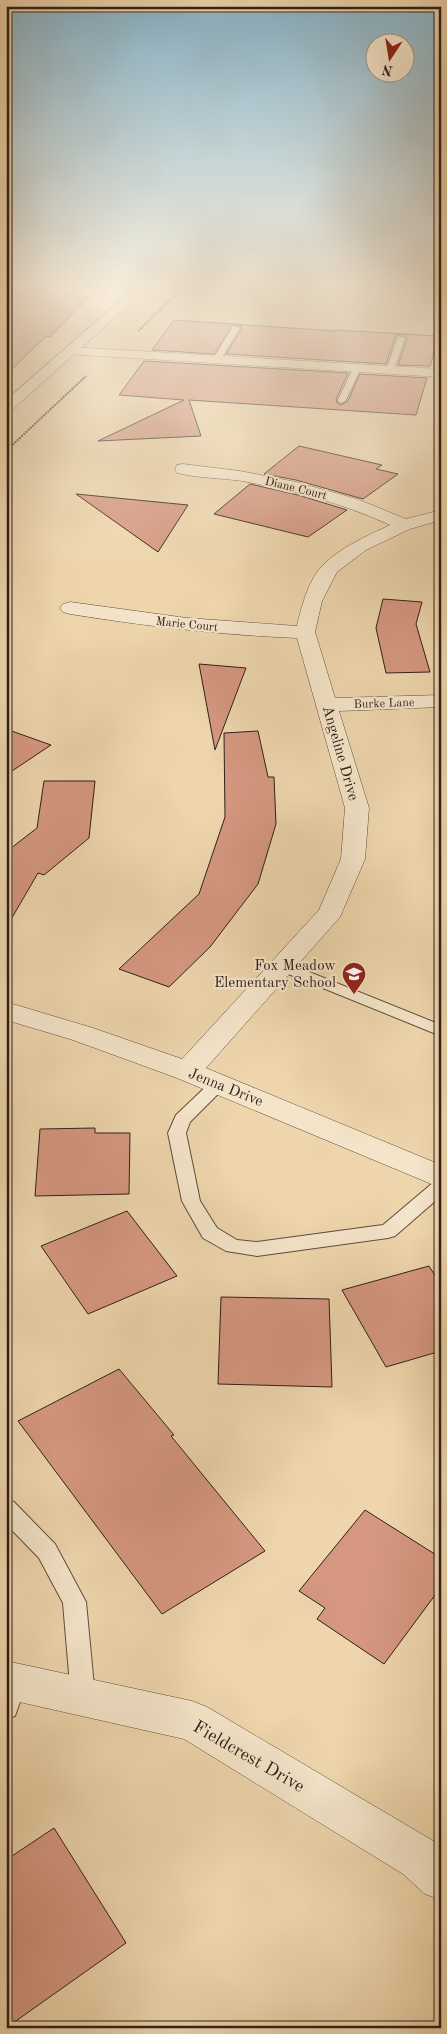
<svg xmlns="http://www.w3.org/2000/svg" width="447" height="2034" font-family="'Old Standard TT',serif">
	<rect width="100%" height="100%" fill="#eed5ac"/>
	<filter id="stains"><feTurbulence type="fractalNoise" baseFrequency=".004" numOctaves="4"/><feColorMatrix values="0 0 0 0 .2 0 0 0 0 .09 0 0 0 0 .02 0 0 0 .5 -.17"/></filter>
	<radialGradient id="worn" r=".72"><stop offset=".6" stop-color="#630" stop-opacity="0"/><stop offset="1" stop-color="#630" stop-opacity=".3"/></radialGradient>
	<g fill="#d59780" stroke="#2e201a">
		<path d="M 28,285 L 77,285 L 65,295 L 89,297 L 50,337 L 46,336 L 6,375 L 6,304 Z"/>
		<path d="M 174,320 L 335,331 L 336,330 L 439,336 L 430,366 L 398,365 L 407,339 L 406,336 L 399,334 L 396,335 L 386,364 L 226,354 L 242,329 L 241,326 L 234,324 L 214,354 L 152,350 Z"/>
		<path d="M 144,361 L 348,373 L 336,399 L 337,403 L 341,405 L 348,401 L 360,374 L 427,378 L 416,415 L 189,400 L 201,436 L 98,441 L 184,400 L 119,395 Z"/>
		<path d="M 299,446 L 382,465 L 376,469 L 398,474 L 363,499 L 296,480 L 264,474 Z"/>
		<path d="M 250,484 L 298,495 L 347,510 L 308,537 L 214,514 Z"/>
		<path d="M 76,494 L 188,505 L 158,552 Z"/>
		<path d="M 383,599 L 422,602 L 416,624 L 430,672 L 386,673 L 376,628 Z"/>
		<path d="M 199,664 L 246,668 L 215,750 Z"/>
		<path d="M 6,729 L 51,745 L 6,775 Z"/>
		<path d="M 258,731 L 268,777 L 274,777 L 276,824 L 258,884 L 210,947 L 169,987 L 119,969 L 199,894 L 225,817 L 224,733 Z"/>
		<path d="M 44,781 L 95,781 L 89,838 L 44,875 L 38,873 L 6,928 L 6,852 L 37,828 Z"/>
		<path d="M 95,1128 L 95,1133 L 130,1133 L 129,1194 L 35,1196 L 40,1129 Z"/>
		<path d="M 127,1211 L 177,1276 L 88,1314 L 41,1246 Z"/>
		<path d="M 429,1266 L 441,1285 L 441,1351 L 386,1367 L 342,1290 Z"/>
		<path d="M 221,1297 L 329,1299 L 332,1387 L 218,1384 Z"/>
		<path d="M 119,1369 L 174,1435 L 171,1436 L 265,1551 L 162,1614 L 18,1421 Z"/>
		<path d="M 365,1510 L 441,1558 L 441,1587 L 384,1664 L 317,1619 L 325,1608 L 299,1591 Z"/>
		<path d="M 54,1828 L 126,1943 L 6,2028 L 6,1860 Z"/>
	</g>
	<g fill="none" stroke-linecap="round" stroke-linejoin="round">
		<defs>
			<g id="service">
				<path d="M 233,326 L 240,328 L 220,361 L 214,361 L 213,359 Z"/>
				<path d="M 398,336 L 405,338 L 394,370 L 387,372 L 386,370 Z"/>
				<path d="M 357,365 L 361,368 L 346,400 L 342,403 L 339,402 L 338,400 L 353,368 Z"/>
				<path d="M 282,961 L 441,1025 L 441,1036 L 276,969 L 274,966 L 276,963 Z"/>
				<path d="M 219,1078 L 225,1080 L 228,1084 L 190,1122 L 186,1133 L 200,1201 L 217,1228 L 237,1240 L 257,1242 L 383,1225 L 435,1181 L 441,1180 L 441,1196 L 395,1236 L 388,1238 L 257,1256 L 226,1251 L 203,1238 L 182,1201 L 168,1133 L 176,1115 L 213,1080 Z"/>
				<path d="M 6,1500 L 14,1502 L 55,1544 L 86,1602 L 95,1697 L 92,1705 L 83,1708 L 74,1705 L 71,1697 L 63,1603 L 39,1558 L 6,1524 Z"/>
				<path d="M 15,1671 L 24,1674 L 27,1682 L 15,1716 L 6,1719 L 6,1675 Z"/>
			</g>
			<g id="minor">
				<path d="M 71,347 L 441,369 L 441,377 L 66,354 L 64,351 L 66,348 Z"/>
				<path d="M 183,464 L 240,471 L 296,482 L 357,499 L 406,519 L 441,510 L 441,520 L 410,529 L 366,550 L 337,572 L 322,601 L 315,632 L 335,698 L 441,695 L 441,707 L 339,711 L 369,808 L 365,859 L 340,917 L 206,1068 L 441,1165 L 441,1188 L 177,1078 L 73,1040 L 6,1020 L 6,1002 L 93,1028 L 182,1059 L 319,910 L 341,859 L 345,808 L 297,638 C 221,635 145,626 70,614 L 63,612 L 60,608 L 63,604 L 70,602 L 187,618 L 297,626 C 301,608 309,578 323,565 C 341,547 367,536 390,525 C 342,503 293,490 242,481 C 221,478 198,478 177,473 L 175,469 L 177,465 Z"/>
				<path d="M 6,1661 L 192,1701 L 207,1707 L 435,1842 L 441,1848 L 441,1900 L 425,1894 L 403,1874 L 184,1739 L 6,1699 Z"/>
			</g>
			<path id="secondary" d="M 138,285 L 151,285 L 11,411 L 6,413 L 6,400 Z"/>
		</defs>
		<use href="#service" stroke="#5e4d3e" stroke-width="2"/>
		<use href="#minor" stroke="#5e4d3e" stroke-width="1"/>
		<use href="#secondary" stroke="#2e201a" stroke-width="1"/>
		<g stroke="#2e201a" stroke-width="2" stroke-dasharray="2 1" stroke-linecap="butt">
			<path d="M 138,331 L 186,285"/>
			<path d="M 6,451 L 86,376"/>
		</g>
		<use href="#service" fill="#f4e4c9" fill-rule="evenodd"/>
		<use href="#minor" fill="#f4e4c9" fill-rule="evenodd"/>
		<use href="#secondary" fill="#f4e4c9" fill-rule="evenodd"/>
	</g>
	<linearGradient id="sky" x2="0" y2="1"><stop stop-color="#89b6cd"/><stop offset="0.5" stop-color="#f7ecda"/><stop offset="1" stop-color="#f7ecda" stop-opacity="0"/></linearGradient>
	<rect width="447" height="570" fill="url(#sky)"/>
	<defs>
		<symbol id="school-pin" viewBox="-11 -11 22 30"><path d="M0 17L-7.5 6A9.5 9.5 0 1 1 7.5 6Z" fill="#8f2418" stroke="#f4e4c9"/><path d="M0-5L7-2L0 1L-7-2ZM-4 1L0 2.5L4 1V4Q0 6-4 4Z" fill="#fff"/></symbol>
	</defs>
	<g fill-rule="evenodd">
		<use href="#school-pin" x="340" y="960" width="28" height="38"/>
	</g>
	<g text-anchor="middle" stroke-width="4.5" stroke-linejoin="round" paint-order="stroke">
		<g font-size="12" fill="#2e201a" stroke="#f4e4c9">
			<text transform="translate(296 488) rotate(14)" y="4">Diane Court</text>
			<text transform="translate(187 624) rotate(6)" y="4">Marie Court</text>
			<text transform="translate(384 703) rotate(-2)" y="4">Burke Lane</text>
		</g>
		<g font-size="15" fill="#2e201a" stroke="#f4e4c9">
			<text transform="translate(341 753) rotate(74)" y="5">Angeline Drive</text>
			<text transform="translate(226 1087) rotate(22)" y="5">Jenna Drive</text>
		</g>
		<g font-size="15" fill="#2e201a" stroke="#f4e4c9" text-anchor="end">
			<text x="336" y="970">Fox Meadow<tspan x="336" dy="17">Elementary School</tspan></text>
		</g>
		<g font-size="18" fill="#2e201a" stroke="#f4e4c9">
			<text transform="translate(249 1756) rotate(30)" y="6">Fieldcrest Drive</text>
		</g>
	</g>
	<rect width="447" height="2034" fill="none" stroke="#eed5ac" stroke-width="25"/>
	<rect x="8" y="8" width="432" height="2019" fill="none" stroke="#2e201a" stroke-width="2.5"/>
	<rect x="12" y="12" width="422" height="2009" fill="none" stroke="#2e201a"/>
	<g transform="translate(390 58) rotate(192)"><circle r="24" fill="#f4e4c9" stroke="#a59683"/>
	<path d="M0-4L9 19L0 12L-9 19Z" fill="#8f2418"/>
	<text y="-8" font-size="14" font-weight="bold" text-anchor="middle" fill="#2e201a">N</text>
	</g>
	<rect width="100%" height="100%" filter="url(#stains)"/>
	<rect width="100%" height="100%" fill="url(#worn)"/>
</svg>
